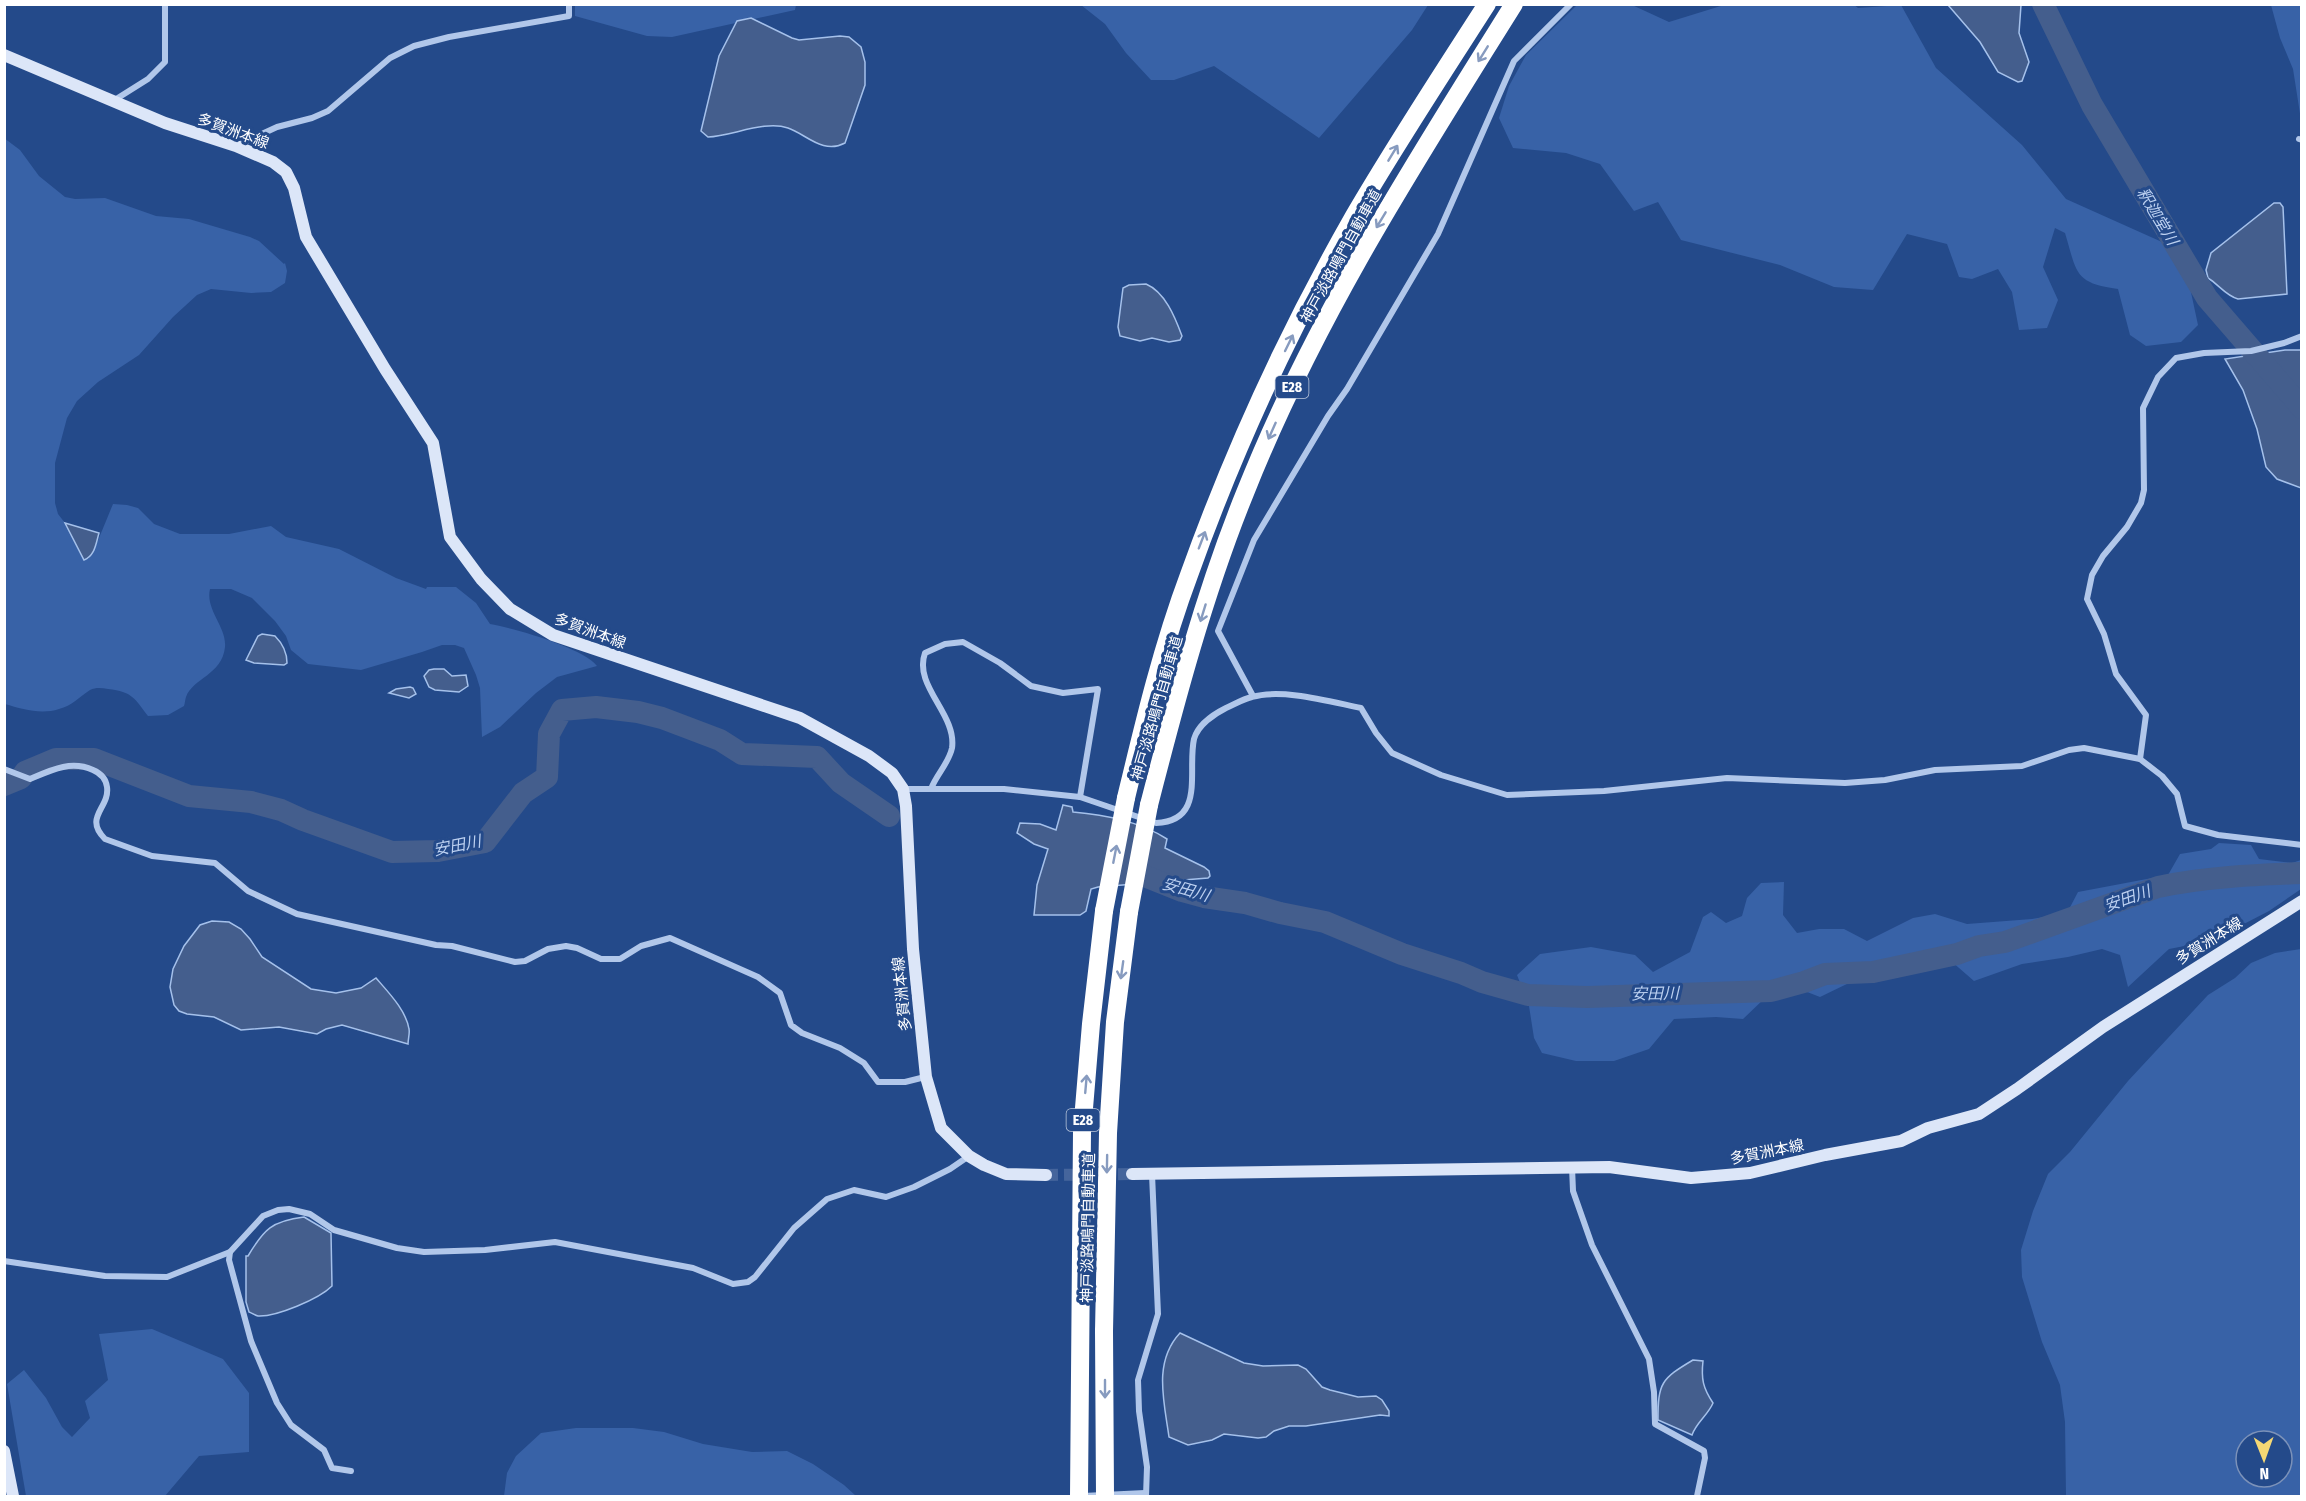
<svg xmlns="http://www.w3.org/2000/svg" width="2306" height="1501" font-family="'Fira Sans Condensed','Noto Sans JP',sans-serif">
	<rect width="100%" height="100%" fill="#244a8a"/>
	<g fill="#3862a7" fill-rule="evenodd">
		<path d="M 1853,4 L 1858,8 L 1901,5 L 1936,68 L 2022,145 L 2066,199 L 2162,242 L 2189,283 L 2198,325 L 2181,342 L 2146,346 L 2130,335 L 2118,289 C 2074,283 2077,273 2065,233 L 2055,228 L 2043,267 L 2058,300 L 2047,328 L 2019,330 L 2012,292 L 1998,269 L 1972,279 L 1959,277 L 1947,244 L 1907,234 L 1873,290 L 1834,287 L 1780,265 L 1681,240 L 1658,202 L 1634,211 L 1600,164 L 1566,153 L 1513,148 L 1499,118 L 1509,86 L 1526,55 L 1577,5 L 1632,5 L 1669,22 L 1724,5 Z"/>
		<path d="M 575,5 L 796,5 L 795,10 L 672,37 L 647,36 L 575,16 Z"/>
		<path d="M 1081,5 L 1428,5 L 1412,30 L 1319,138 L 1214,66 L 1174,80 L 1151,80 L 1126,53 L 1105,24 Z"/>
		<path d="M 2271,5 L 2301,5 L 2301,120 L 2293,69 L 2280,38 Z"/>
		<path d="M 4,138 L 20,150 L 39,176 L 65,197 L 75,199 L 105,198 L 156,216 L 189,219 L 250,237 L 259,241 L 284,264 L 285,263 L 287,271 L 285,283 L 271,292 L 251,293 L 211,289 L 197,295 L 173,317 L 139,355 L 98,382 L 77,401 L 67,418 L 55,463 L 55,503 L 58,514 L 65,523 L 80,553 L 88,559 L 92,555 L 113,504 L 127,505 L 138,508 L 154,524 L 180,534 L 229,534 L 271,526 L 286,537 L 339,549 L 396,578 L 426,589 L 427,587 L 456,587 L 476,603 L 490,624 C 514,628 584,648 597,666 L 557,677 L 536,693 L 500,727 L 482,737 L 480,688 L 476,675 L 464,648 L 455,645 L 442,645 L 422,652 L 361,670 L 308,664 L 291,650 L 286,636 L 275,621 L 252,598 L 231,589 L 210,589 C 205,610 227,627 225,647 C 222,675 193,678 186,697 C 185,700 185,703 184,706 L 168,715 L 148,716 C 134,698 133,692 108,689 C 102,688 96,687 90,690 C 79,697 72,706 59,709 C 41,715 22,709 5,704 Z"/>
		<path d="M 2219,843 L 2251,845 L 2259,859 L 2292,863 L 2301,860 L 2301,889 L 2269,911 L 2211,941 L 2169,949 L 2128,987 L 2120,955 L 2102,949 L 2068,957 L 2022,964 L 1974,981 L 1951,961 L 1933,954 L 1898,963 L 1853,981 L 1820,997 L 1802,990 L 1765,998 L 1743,1019 L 1716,1017 L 1674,1019 L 1649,1049 L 1614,1061 L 1576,1061 L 1542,1053 L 1534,1038 L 1529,1006 L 1517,975 L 1540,954 L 1591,947 L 1635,955 L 1653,972 L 1690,952 L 1703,917 L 1711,912 L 1726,923 L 1742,916 L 1747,898 L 1761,883 L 1784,882 L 1783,915 L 1797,933 L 1819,929 L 1844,929 L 1867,941 L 1913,918 L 1935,914 L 1967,924 L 2032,919 L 2067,913 L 2078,892 L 2168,875 L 2180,854 L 2211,849 Z"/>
		<path d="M 2301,949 L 2301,1496 L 2066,1496 L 2065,1422 L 2060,1385 L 2042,1342 L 2022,1277 L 2021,1250 L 2033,1211 L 2048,1174 L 2070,1152 L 2128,1081 L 2208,995 L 2235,978 L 2251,963 L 2275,953 ZM 2246,1441 L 2282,1441 L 2282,1477 L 2246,1477 Z"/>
		<path d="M 152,1329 L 223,1359 L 249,1393 L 249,1452 L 199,1456 L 165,1496 L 26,1496 L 7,1384 L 24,1370 L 46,1398 L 62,1427 L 72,1437 L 90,1418 L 85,1401 L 108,1380 L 99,1334 Z"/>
		<path d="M 576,1428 L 633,1428 L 664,1432 L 703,1444 L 752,1452 L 787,1451 L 813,1464 L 844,1485 L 856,1496 L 504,1496 L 507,1473 L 516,1456 L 541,1433 Z"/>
	</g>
	<g fill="#445e8d" stroke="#a5c1eb" stroke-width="1.5">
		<path d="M 1948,5 L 2021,5 L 2019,33 L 2029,62 L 2022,81 L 2018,82 L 1998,72 L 1980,42 Z"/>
		<path d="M 751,18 L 792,38 L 799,40 L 840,36 L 849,37 L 861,47 L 865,62 L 865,85 L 845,143 C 823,155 806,134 788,128 C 765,120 732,136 708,137 L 701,131 L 719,56 L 737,21 Z"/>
		<path d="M 2274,203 L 2280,203 L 2283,207 L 2287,294 L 2238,299 C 2226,296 2218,284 2208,278 L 2206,270 L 2211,253 Z"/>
		<path d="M 1146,284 C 1165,292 1175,317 1182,336 L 1180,340 L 1169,342 L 1152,338 L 1140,341 L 1120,336 L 1118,327 L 1123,288 L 1129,285 Z"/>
		<path d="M 2285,350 L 2301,350 L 2301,488 L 2277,479 L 2266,467 L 2257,429 L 2243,390 L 2225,359 Z"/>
		<path d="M 65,523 L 99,533 C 96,543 95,556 84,560 Z"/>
		<path d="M 262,634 L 275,636 C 282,643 287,653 287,663 L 284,665 L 254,663 L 246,660 L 258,636 Z"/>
		<path d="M 434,669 L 444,669 L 452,676 L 466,675 L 468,686 L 459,692 L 435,690 L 429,687 L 424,676 L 429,670 Z"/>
		<path d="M 410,687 L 413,688 L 416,694 L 409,698 L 389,693 L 396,689 Z"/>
		<path d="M 1063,805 L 1072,807 L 1073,812 C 1105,815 1139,821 1167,839 L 1165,848 L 1204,867 L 1209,871 L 1210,876 L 1208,878 L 1098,887 L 1091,889 L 1086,911 L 1080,915 L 1034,915 L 1037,885 L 1048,849 L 1034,844 L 1017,833 L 1020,823 L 1040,824 L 1056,830 Z"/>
		<path d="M 212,921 L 229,922 L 241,929 L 250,939 L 262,957 L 311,989 L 336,993 L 361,988 L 376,978 C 388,992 406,1010 409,1029 C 410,1033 408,1039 408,1044 L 342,1025 L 326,1029 L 317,1034 L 279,1027 L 241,1030 L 214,1017 L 187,1014 L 179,1011 L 174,1005 L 170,987 L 173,969 L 184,946 L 200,925 Z"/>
		<path d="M 304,1217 L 331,1233 L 332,1286 C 319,1299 276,1317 258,1316 C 254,1315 252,1313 249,1312 L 246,1302 L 246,1256 L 248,1256 C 264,1229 272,1221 304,1217 Z"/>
		<path d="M 1180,1333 L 1244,1363 L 1263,1366 L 1298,1365 L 1306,1369 L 1322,1387 L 1330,1390 L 1358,1397 L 1376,1396 L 1382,1400 L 1389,1411 L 1389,1416 L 1380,1415 L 1306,1426 L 1289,1426 L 1274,1431 L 1266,1437 L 1258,1438 L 1224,1434 L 1212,1440 L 1188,1445 L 1169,1437 C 1164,1401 1153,1362 1180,1333 Z"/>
		<path d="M 1693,1360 L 1703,1361 C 1701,1379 1703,1388 1713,1403 C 1708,1415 1696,1423 1692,1435 L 1658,1420 C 1658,1383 1661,1379 1693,1360 Z"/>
	</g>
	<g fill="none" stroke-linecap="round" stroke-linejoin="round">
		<g stroke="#445e8d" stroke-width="22">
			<path d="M 2043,4 L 2092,105 L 2207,298 L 2302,408"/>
			<path d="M 4,785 L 21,778 L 25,772 L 56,759 L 94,759 L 189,796 L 251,802 L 281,810 L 303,820 L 392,852 L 438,851 L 485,842 L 523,793 L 547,777 L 549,734 L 562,710 L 596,707 L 638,712 L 662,718 L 720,740 L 742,754 L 817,757 L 841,783 L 889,816"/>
			<path d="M 1132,871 L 1182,891 L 1204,897 L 1245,903 L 1280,913 L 1325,922 L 1402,954 L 1461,973 L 1482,982 L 1528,995 L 1587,997 L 1771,991 L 1804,982 L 1825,974 L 1873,972 L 1957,954 L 1979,946 L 2005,942 L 2158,887 C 2205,877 2254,875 2302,873"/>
		</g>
		<path stroke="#45659c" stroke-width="12" stroke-dasharray="12 6" stroke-linecap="butt" d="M 1046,1175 L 1132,1174"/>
		<g stroke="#b1c7ea" stroke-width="6">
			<path d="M 113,101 L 148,79 L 165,62 L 165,4"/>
			<path d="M 2299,139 L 2302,140"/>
			<path d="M 238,145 L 277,127 L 312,118 L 328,111 L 390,58 L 414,46 L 449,37 L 569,16 L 569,4"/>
			<path d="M 1253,696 L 1218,631 L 1254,540 L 1328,416 L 1347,389 L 1438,234 L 1514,61 L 1571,4"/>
			<path d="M 2140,759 L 2146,715 L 2116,674 L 2104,634 L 2087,599 L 2092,575 L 2103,556 L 2127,527 L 2141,503 L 2144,490 L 2143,408 L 2158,377 L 2176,358 L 2204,353 L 2251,351 L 2284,343 L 2302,336"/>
			<path d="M 4,769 L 30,779 C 51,770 71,760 93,770 C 100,773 106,779 107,787 C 110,808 83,817 105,839 L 152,856 L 215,863 L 248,891 L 297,914 L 436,945 L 452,946 L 515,962 L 525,961 L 548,949 L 566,946 L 577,948 L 601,959 L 620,959 L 641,946 L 670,938 L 758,977 L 780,993 L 791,1025 L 802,1033 L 840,1048 L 864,1063 L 878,1082 L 905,1082 L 925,1077"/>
			<path d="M 903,789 L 1004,789 L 1080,797 L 1156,823 C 1206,821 1187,771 1194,739 C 1198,725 1214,714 1226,708 C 1235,704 1243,699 1252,697 C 1282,688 1331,702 1361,708 L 1376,733 L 1392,753 L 1441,775 L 1507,795 L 1604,791 L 1727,778 L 1845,783 L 1885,780 L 1935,770 L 2022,766 L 2069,750 L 2084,748 L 2140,759 L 2162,776 L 2177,794 L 2185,826 L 2218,835 L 2302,845"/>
			<path d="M 931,789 C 936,775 949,763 952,748 C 957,714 913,686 925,653 L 945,644 L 963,642 L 1000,663 L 1031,686 L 1063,693 L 1098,689 L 1080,797"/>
			<path d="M 1572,1167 L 1573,1191 L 1592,1245 L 1649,1359 L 1654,1392 L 1655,1424 L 1704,1451 L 1705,1458 L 1697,1496"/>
			<path d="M 230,1252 L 229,1260 L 251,1341 L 277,1403 L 291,1425 L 324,1450 L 332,1468 L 351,1471"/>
			<path d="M 4,1261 L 105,1276 L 167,1277 L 230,1252 L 263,1216 L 278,1210 L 289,1209 L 310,1214 L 334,1230 L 397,1248 L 424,1252 L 485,1250 L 555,1242 L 693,1268 L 733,1284 L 748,1282 L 755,1277 L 794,1228 L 827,1199 L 854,1190 L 886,1197 L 914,1187 L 950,1169 L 969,1156"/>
			<path d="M 1083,1496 L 1145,1493"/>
			<path d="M 1146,1496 L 1147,1467 L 1139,1411 L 1138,1380 L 1158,1314 L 1152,1174"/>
		</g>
		<g stroke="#dce6f8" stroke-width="12">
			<path d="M 4,55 L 165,123 L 236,146 L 273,162 L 286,172 L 294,188 L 306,237 L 385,369 L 433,443 L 450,537 L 481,579 L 510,609 L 553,635 L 800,718 L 869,756 L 892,773 L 903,789 L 906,806 L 913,949 L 926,1077 L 941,1128 L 969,1156 L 984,1165 L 1006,1174 L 1046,1175"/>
			<path d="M 1132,1174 L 1609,1167 L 1691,1178 L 1750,1173 L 1825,1155 L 1901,1141 L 1928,1128 L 1979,1114 L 2017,1089 L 2103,1027 L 2302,901"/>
			<path d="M 4,1451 L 13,1496"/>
		</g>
		<g stroke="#fff" stroke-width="18">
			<path d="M 1126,798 C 1144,723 1162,647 1189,575 C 1233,452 1289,330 1354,216 C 1396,144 1442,74 1487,4"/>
			<path d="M 1149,805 C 1176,700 1204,594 1245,493 C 1314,319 1415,162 1514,4"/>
			<path d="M 1104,1331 L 1108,1133 L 1115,1022 L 1129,912"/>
			<path d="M 1079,1496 L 1082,1132 L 1091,1024 L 1104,911"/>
		</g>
		<g stroke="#fff" stroke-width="18">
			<path d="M 1104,911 L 1126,798"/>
			<path d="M 1129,912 L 1149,805"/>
			<path d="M 1104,1331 L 1105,1496"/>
		</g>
	</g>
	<defs><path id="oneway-shaft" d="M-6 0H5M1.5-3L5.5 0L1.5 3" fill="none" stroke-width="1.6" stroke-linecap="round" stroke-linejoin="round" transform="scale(1.5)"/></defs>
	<g stroke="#879bbf">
		<use href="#oneway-shaft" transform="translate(1483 54) rotate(122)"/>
		<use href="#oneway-shaft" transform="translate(1393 153) rotate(-59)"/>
		<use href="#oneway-shaft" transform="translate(1381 220) rotate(121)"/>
		<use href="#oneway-shaft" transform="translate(1289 343) rotate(-64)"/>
		<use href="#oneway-shaft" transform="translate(1272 431) rotate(114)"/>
		<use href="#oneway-shaft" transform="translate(1202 540) rotate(-69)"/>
		<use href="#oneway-shaft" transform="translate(1203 613) rotate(107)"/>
		<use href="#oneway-shaft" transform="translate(1115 854) rotate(-79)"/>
		<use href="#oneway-shaft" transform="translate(1122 970) rotate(98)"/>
		<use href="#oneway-shaft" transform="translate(1086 1084) rotate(-85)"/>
		<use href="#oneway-shaft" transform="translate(1107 1164) rotate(91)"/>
		<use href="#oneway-shaft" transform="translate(1105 1389) rotate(90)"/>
	</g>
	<g text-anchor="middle" stroke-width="6" stroke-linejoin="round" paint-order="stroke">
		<g fill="#244a8a" stroke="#bdc9dc" stroke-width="1.5">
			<rect x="1275.5" y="376" width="33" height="22" rx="4.5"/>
			<rect x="1066.5" y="1109" width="33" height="22" rx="4.5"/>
		</g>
		<g font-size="14" font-weight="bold" fill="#fff">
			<text x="1292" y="392">E28</text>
			<text x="1083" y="1125">E28</text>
		</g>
		<g font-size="15" fill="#fff" stroke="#244a8a">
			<text transform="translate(233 131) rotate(20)" y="5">多賀洲本線</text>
			<text transform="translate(1341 256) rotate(-61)" y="5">神戸淡路鳴門自動車道</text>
			<text transform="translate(590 631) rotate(20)" y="5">多賀洲本線</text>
			<text transform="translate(1157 708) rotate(-74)" y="5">神戸淡路鳴門自動車道</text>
			<text transform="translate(2209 941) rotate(-32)" y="5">多賀洲本線</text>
			<text transform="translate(902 994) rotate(-96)" y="5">多賀洲本線</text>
			<text transform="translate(1767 1152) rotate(-11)" y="5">多賀洲本線</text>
			<text transform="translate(1088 1228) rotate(-89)" y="5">神戸淡路鳴門自動車道</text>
		</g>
		<g font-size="16" font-style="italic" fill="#bdd1f1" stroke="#244a8a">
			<text transform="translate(2158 216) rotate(59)" y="6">釈迦堂川</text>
			<text transform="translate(457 845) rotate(-11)" y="6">安田川</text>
			<text transform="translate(1186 889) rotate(16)" y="6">安田川</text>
			<text transform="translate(2127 898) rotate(-20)" y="6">安田川</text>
			<text transform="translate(1655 993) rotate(-1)" y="6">安田川</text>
		</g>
	</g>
	<rect width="2306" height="1501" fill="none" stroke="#ffffff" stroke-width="12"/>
	<g transform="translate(2264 1459) rotate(179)"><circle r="28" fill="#244a8a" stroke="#7c92b9" stroke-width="1.5"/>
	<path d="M0-4.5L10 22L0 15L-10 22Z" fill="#f5d874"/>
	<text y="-9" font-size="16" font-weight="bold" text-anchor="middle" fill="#ffffff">N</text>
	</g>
</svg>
